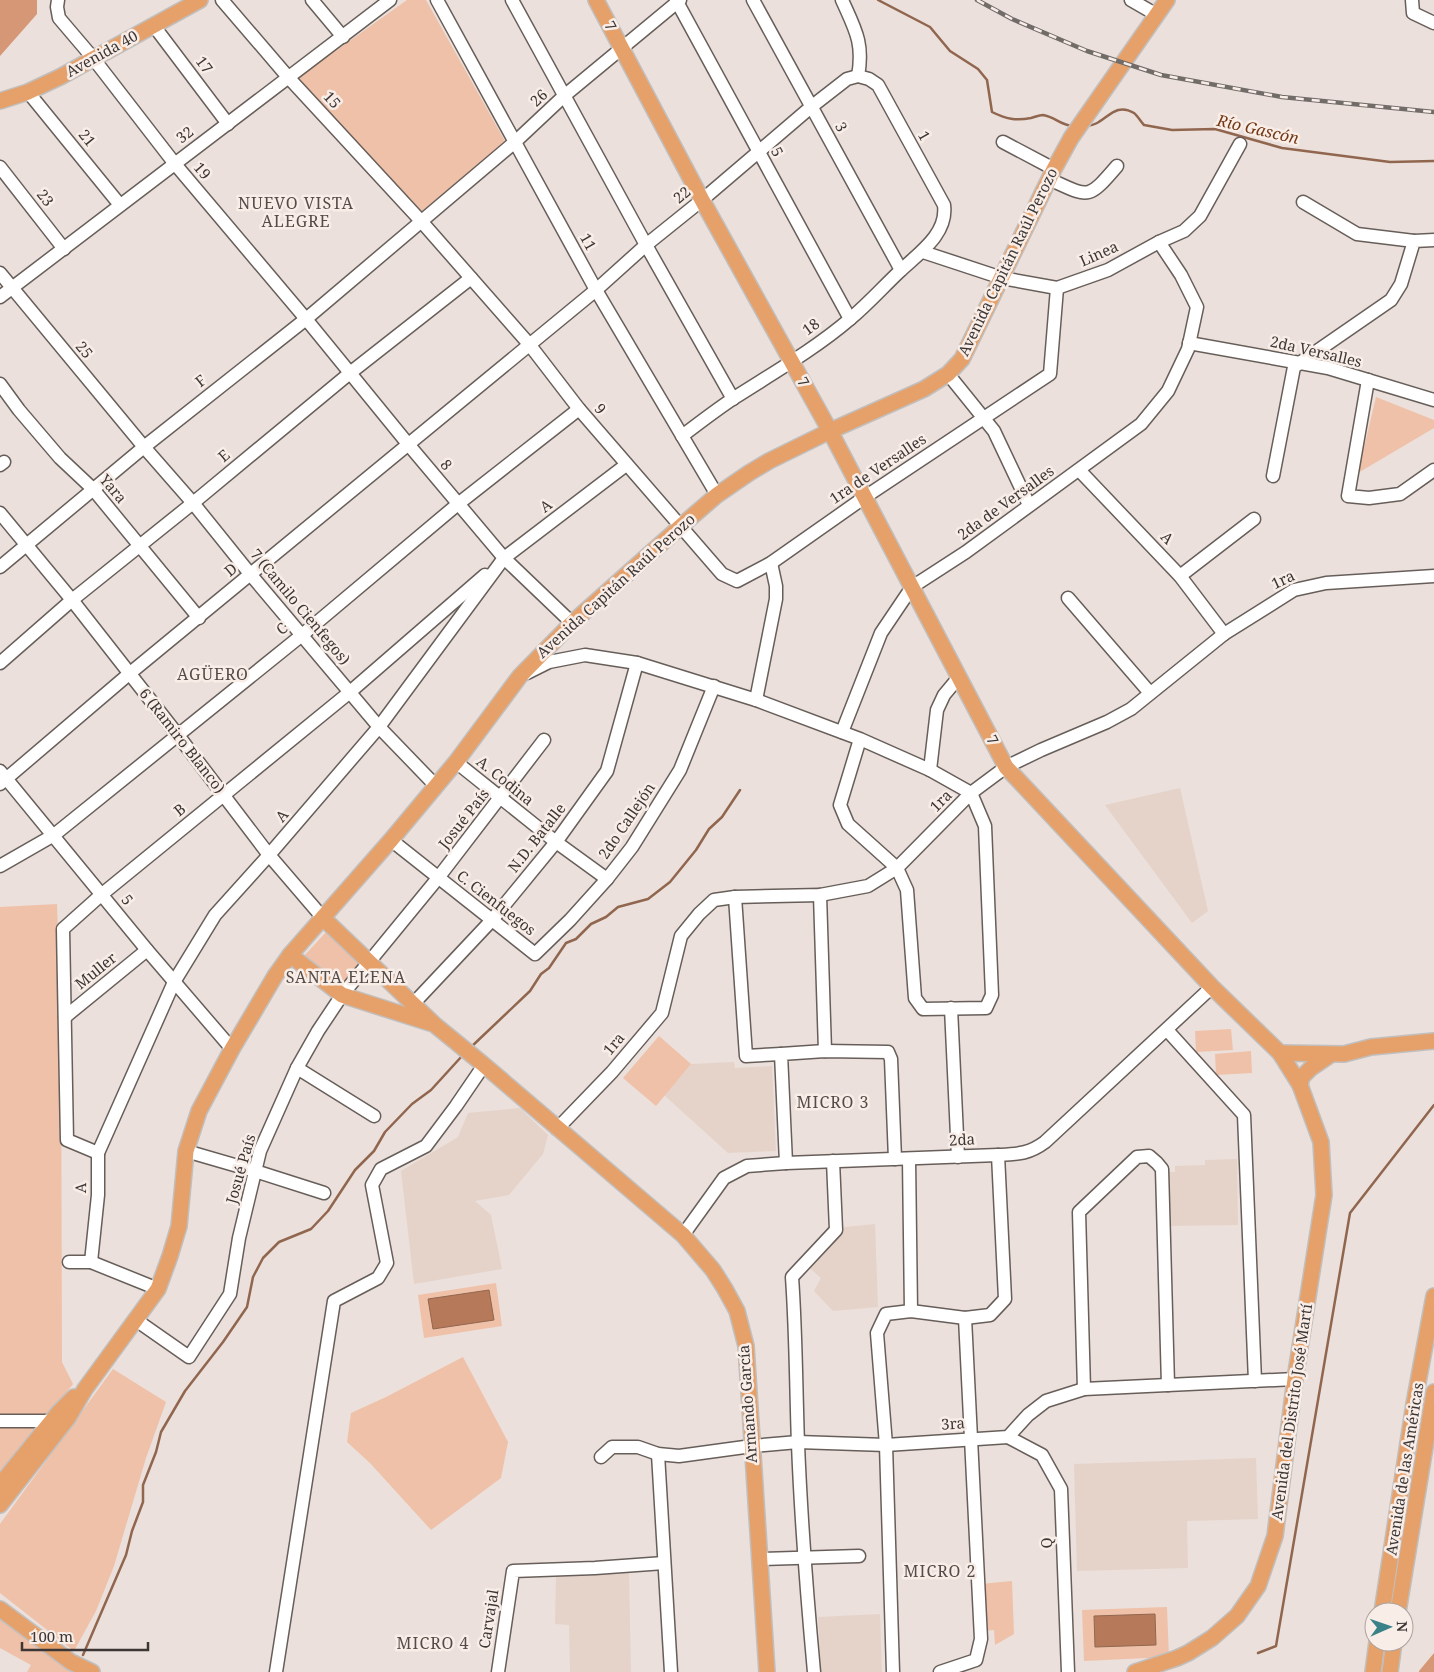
<svg xmlns="http://www.w3.org/2000/svg" width="1434" height="1672" font-family="'Noto Serif',serif">
	<rect width="100%" height="100%" fill="#ebe0db"/>
	<g fill="#e5d3c9">
		<path d="M 1180,788 L 1208,911 L 1192,923 L 1105,805 Z"/>
		<path d="M 734,1062 L 735,1068 L 772,1066 L 776,1151 L 728,1153 L 664,1095 L 691,1064 Z"/>
		<path d="M 520,1108 L 548,1135 L 543,1154 L 509,1195 L 475,1201 L 491,1215 L 502,1269 L 414,1284 L 401,1171 L 458,1137 L 468,1113 Z"/>
		<path d="M 1237,1159 L 1238,1225 L 1169,1226 L 1167,1172 L 1175,1172 L 1175,1166 L 1205,1165 L 1205,1160 Z"/>
		<path d="M 875,1224 L 878,1307 L 833,1311 L 814,1291 L 821,1278 L 805,1264 L 836,1228 Z"/>
		<path d="M 1256,1458 L 1258,1519 L 1187,1521 L 1188,1568 L 1077,1571 L 1074,1464 Z"/>
		<path d="M 629,1573 L 631,1672 L 570,1672 L 569,1625 L 555,1624 L 556,1577 Z"/>
		<path d="M 880,1614 L 882,1672 L 821,1672 L 818,1617 Z"/>
	</g>
	<g fill="#efc1a9">
		<path d="M 407,0 L 426,0 L 506,143 L 422,211 L 296,79 Z"/>
		<path d="M 1376,397 L 1434,420 L 1434,428 L 1358,473 Z"/>
		<path d="M 57,904 L 61,1020 L 62,1362 L 73,1384 L 0,1475 L 0,907 Z"/>
		<path d="M 328,930 L 360,964 L 339,988 L 304,956 Z"/>
		<path d="M 1231,1029 L 1233,1050 L 1196,1052 L 1195,1031 Z"/>
		<path d="M 659,1036 L 691,1064 L 656,1106 L 623,1078 Z"/>
		<path d="M 1251,1051 L 1252,1073 L 1216,1075 L 1215,1054 Z"/>
		<path d="M 496,1283 L 502,1326 L 424,1338 L 418,1295 Z"/>
		<path d="M 463,1357 L 508,1442 L 501,1478 L 431,1530 L 370,1463 L 347,1442 L 351,1413 L 386,1397 Z"/>
		<path d="M 113,1369 L 166,1402 L 146,1458 L 114,1566 L 96,1611 L 74,1651 L 0,1593 L 0,1524 Z"/>
		<path d="M 1012,1581 L 1014,1634 L 995,1645 L 994,1630 L 982,1631 L 980,1584 Z"/>
		<path d="M 1167,1607 L 1169,1657 L 1084,1661 L 1082,1610 Z"/>
		<path d="M 0,1615 L 57,1662 L 78,1672 L 27,1672 L 31,1665 L 0,1648 Z"/>
	</g>
	<g fill="#d59776">
		<path d="M 0,0 L 37,0 L 37,14 L 0,56 Z"/>
		<path d="M 1434,1653 L 1434,1672 L 1419,1672 L 1419,1671 Z"/>
	</g>
	<g fill="#b67a5a" stroke="#91664f">
		<path d="M 489,1290 L 494,1320 L 433,1329 L 428,1299 Z"/>
		<path d="M 1155,1614 L 1156,1645 L 1095,1647 L 1094,1616 Z"/>
	</g>
	<g fill="none" stroke-linecap="round" stroke-linejoin="round">
		<g stroke="#91664f" stroke-width="2.5">
			<path d="M 878,0 L 930,27 L 950,51 L 978,69 L 987,80 L 992,112 C 1006,119 1016,121 1031,118 C 1035,117 1039,115 1043,115 C 1056,117 1059,125 1073,126"/>
			<path d="M 1086,126 C 1105,126 1113,100 1134,113 C 1137,115 1141,122 1144,125 L 1172,130 L 1215,129 L 1282,148 L 1390,162 L 1434,161"/>
			<path d="M 470,1048 L 530,991 L 541,974 L 549,968 L 566,943 L 576,939 L 591,924 L 606,917 L 618,907 L 648,899 L 670,882 L 696,850 L 709,829 L 722,817 L 740,790"/>
			<path d="M 1258,1653 L 1276,1646 L 1350,1213 L 1434,1105"/>
			<path d="M 83,1655 L 126,1555 L 132,1531 L 143,1502 L 143,1485 L 156,1452 L 161,1432 L 185,1391 L 223,1342 L 247,1307 L 253,1277 L 263,1258 L 279,1242 L 311,1229 L 328,1211 L 355,1170 L 374,1151 L 385,1132 L 412,1104 L 431,1090 L 462,1056"/>
		</g>
		<defs>
			<g id="minor">
				<path d="M 58,0 L 57,7 L 59,18 L 93,58 L 175,164 L 306,319 L 408,444 L 504,558 L 572,623"/>
				<path d="M 222,0 L 288,77 L 421,221 L 529,344 L 579,409 L 722,574 L 737,581 L 771,563 L 865,497 L 1050,374 L 1057,288"/>
				<path d="M 312,0 L 343,37"/>
				<path d="M 437,0 L 596,290 L 717,495"/>
				<path d="M 512,0 L 646,245 L 733,399"/>
				<path d="M 676,0 L 850,319"/>
				<path d="M 753,0 L 901,270"/>
				<path d="M 842,0 C 855,29 864,43 858,76"/>
				<path d="M 1131,0 L 1157,15"/>
				<path d="M 1412,0 L 1413,13 L 1434,23"/>
				<path d="M 154,26 L 228,124"/>
				<path d="M 28,92 L 120,205"/>
				<path d="M 1003,142 L 1054,169"/>
				<path d="M 0,167 L 64,249"/>
				<path d="M 1049,179 C 1089,197 1087,201 1117,166"/>
				<path d="M 1303,202 L 1357,234 L 1414,241"/>
				<path d="M 923,252 L 1002,278 L 1057,288 L 1108,270 L 1159,242 L 1184,231 L 1200,216 L 1240,144"/>
				<path d="M 0,273 L 144,447 L 193,503 L 251,575 L 379,727 L 435,785"/>
				<path d="M 0,297 L 390,0"/>
				<path d="M 1189,343 L 1328,368 L 1434,400"/>
				<path d="M 948,374 L 994,431 L 1029,505"/>
				<path d="M 1368,380 L 1348,496 L 1369,498 L 1400,494 L 1434,470"/>
				<path d="M 0,384 L 19,410 L 60,458 L 93,489 L 199,618"/>
				<path d="M 0,465 L 4,462"/>
				<path d="M 1079,470 L 1180,576 L 1224,634"/>
				<path d="M 1273,476 L 1294,367 L 1391,300 L 1401,284 L 1414,241 L 1434,240"/>
				<path d="M 0,513 L 72,600 L 177,734 L 269,855 L 323,918"/>
				<path d="M 0,567 L 144,447 L 306,319 L 515,142 L 564,96 L 680,0"/>
				<path d="M 1180,576 L 1254,519"/>
				<path d="M 1068,598 L 1150,693"/>
				<path d="M 0,663 L 72,600 L 193,503 L 350,373 L 471,278"/>
				<path d="M 527,673 L 549,662 L 585,655 L 637,663 L 756,700 L 860,739 L 930,770 L 971,793 L 985,826 L 992,995 L 986,1008 L 923,1009 L 915,998 L 907,890 L 897,868 L 848,824 L 840,805 L 860,739"/>
				<path d="M 756,700 L 776,599 L 776,586 L 771,563"/>
				<path d="M 842,732 L 881,633 L 912,587 L 966,552 L 1141,424 L 1168,391 L 1188,349 L 1197,307 L 1181,275 L 1159,242"/>
				<path d="M 456,762 L 556,842 L 607,879"/>
				<path d="M 930,770 L 937,710 L 944,695 L 959,677"/>
				<path d="M 0,771 L 147,950 L 232,1049"/>
				<path d="M 0,784 L 129,674 L 596,290 L 646,245 L 702,200 L 811,107 L 847,79 L 858,76 L 869,79 L 878,85 L 944,205 C 948,234 919,253 900,271 C 883,287 868,304 850,319 C 815,349 773,373 734,398 C 716,410 699,423 682,436"/>
				<path d="M 391,840 L 535,954 L 570,920 L 607,879 L 632,847 L 680,770 L 714,686"/>
				<path d="M 0,866 L 54,835 L 302,635 L 458,504 L 579,409"/>
				<path d="M 820,895 L 825,1051"/>
				<path d="M 735,897 L 746,1056 L 781,1054"/>
				<path d="M 413,1004 L 492,920 L 556,842 L 607,771 L 637,663"/>
				<path d="M 951,1008 L 958,1157"/>
				<path d="M 65,1017 L 147,950"/>
				<path d="M 1167,1030 L 1244,1115 L 1255,1381"/>
				<path d="M 297,1068 L 374,1116"/>
				<path d="M 557,1129 L 612,1072 L 662,1013 L 681,936 L 699,914 L 714,900 L 735,897 L 820,895 L 868,886 L 897,868 L 971,793 L 1006,767 L 1041,750 L 1107,722 L 1131,709 L 1224,634 L 1294,590 L 1326,583 L 1434,576"/>
				<path d="M 186,1151 L 255,1171 L 324,1193"/>
				<path d="M 98,1153 L 67,1140 L 63,929 L 101,895 L 350,692 L 485,575"/>
				<path d="M 909,1159 L 911,1311"/>
				<path d="M 786,1163 L 781,1054 L 825,1051 L 888,1052 L 891,1059 L 895,1159"/>
				<path d="M 683,1235 L 724,1178 L 747,1166 L 786,1163 L 998,1155 C 1018,1154 1029,1154 1045,1142 L 1212,987"/>
				<path d="M 69,1262 L 91,1262 L 158,1289"/>
				<path d="M 91,1262 L 98,1195 L 98,1153 L 174,982 L 215,915 L 269,855 L 379,727 L 504,558 L 626,465"/>
				<path d="M 136,1320 L 189,1357 L 230,1294 L 239,1238 L 260,1151 L 297,1068 L 318,1031 L 342,995 L 438,878 L 544,740"/>
				<path d="M 1084,1389 L 1079,1212 L 1137,1157 L 1149,1156 L 1157,1163 L 1162,1169 L 1168,1385"/>
				<path d="M 0,1421 L 52,1421"/>
				<path d="M 1008,1437 L 1042,1455 L 1061,1489 L 1068,1672"/>
				<path d="M 658,1454 L 671,1672"/>
				<path d="M 601,1457 L 612,1447 L 638,1447 L 658,1454 L 679,1456 L 752,1446 L 798,1442 L 886,1445 L 1008,1437 L 1028,1415 L 1046,1401 L 1084,1389 L 1295,1379"/>
				<path d="M 760,1559 L 859,1556"/>
				<path d="M 276,1672 L 334,1301 L 378,1278 L 387,1263 L 372,1185 L 381,1169 L 426,1146 L 456,1106 L 484,1065"/>
				<path d="M 498,1672 L 513,1571 L 595,1568 L 664,1563"/>
				<path d="M 814,1672 C 807,1596 801,1520 798,1444 C 796,1388 796,1333 792,1277 L 836,1230 L 833,1161"/>
				<path d="M 893,1672 L 886,1445 L 877,1333 L 886,1314 L 911,1311 L 965,1318 L 990,1315 L 1005,1299 L 998,1155"/>
				<path d="M 940,1672 L 976,1660 L 981,1639 L 965,1318"/>
			</g>
			<g id="major">
				<path d="M 596,0 L 702,200 L 830,431 L 1006,767 L 1212,987 L 1280,1053 L 1300,1085 L 1321,1142 L 1324,1195 L 1295,1379 L 1275,1536 L 1258,1586 L 1237,1616 L 1212,1638 L 1188,1653 L 1177,1658 L 1135,1672"/>
				<path d="M 0,101 L 28,92 L 60,77 L 200,0"/>
				<path d="M 323,918 L 435,1025 L 484,1065 L 683,1235 L 713,1270 L 725,1289 L 737,1311 L 746,1346 L 767,1672"/>
				<path d="M 290,955 L 342,995 L 430,1023"/>
				<path d="M 1280,1053 L 1344,1054 L 1371,1047 L 1434,1041"/>
				<path d="M 1300,1085 L 1302,1077 L 1311,1068 L 1330,1055"/>
				<path d="M 0,1485 L 59,1412 L 74,1397"/>
				<path d="M 0,1505 L 68,1418 L 85,1389 L 158,1289 L 170,1256 L 179,1226 L 186,1151 L 199,1111 L 232,1049 L 275,976 L 290,955 L 391,840 L 456,762 L 520,676 L 572,623 L 681,526 L 717,495 L 749,473 L 769,461 L 830,431 L 924,389 L 948,374 L 962,359 L 1054,169 L 1071,138 L 1167,0"/>
				<path d="M 0,1609 L 71,1662 L 92,1672"/>
				<path d="M 1382,1612 L 1414,1404 L 1434,1296"/>
				<path d="M 1398,1612 L 1434,1392"/>
				<path d="M 1373,1672 L 1377,1642"/>
				<path d="M 1390,1672 L 1394,1642"/>
			</g>
		</defs>
		<use href="#minor" stroke="#675e59" stroke-width="15"/>
		<use href="#major" stroke="#c1bfbe" stroke-width="18"/>
		<use href="#minor" stroke="#fff" stroke-width="12"/>
		<use href="#major" stroke="#e6a16b" stroke-width="15"/>
		<defs>
			<path id="rail" d="M 977,0 L 1012,19 L 1087,51 L 1161,75 L 1282,97 L 1434,112"/>
		</defs>
		<use href="#rail" stroke="#726c69" stroke-width="4.5"/>
		<use href="#rail" stroke="#f9ede8" stroke-width="2.5" stroke-dasharray="8" stroke-linecap="butt"/>
	</g>
	<g text-anchor="middle" stroke-width="5" stroke-linejoin="round" paint-order="stroke">
		<g font-size="15" fill="#3c3735" stroke="#f9ede8">
			<text transform="translate(610 26) rotate(63)" y="5">7</text>
			<text transform="translate(102 54) rotate(-29)" y="5">Avenida 40</text>
			<text transform="translate(204 65) rotate(53)" y="5">17</text>
			<text transform="translate(539 98) rotate(-43)" y="5">26</text>
			<text transform="translate(332 100) rotate(47)" y="5">15</text>
			<text transform="translate(841 127) rotate(61)" y="5">3</text>
			<text transform="translate(185 135) rotate(-37)" y="5">32</text>
			<text transform="translate(924 136) rotate(61)" y="5">1</text>
			<text transform="translate(87 138) rotate(51)" y="5">21</text>
			<text transform="translate(777 152) rotate(61)" y="5">5</text>
			<text transform="translate(202 171) rotate(50)" y="5">19</text>
			<text transform="translate(682 195) rotate(-39)" y="5">22</text>
			<text transform="translate(45 198) rotate(52)" y="5">23</text>
			<text transform="translate(588 242) rotate(61)" y="5">11</text>
			<text transform="translate(1099 254) rotate(-24)" y="5">Linea</text>
			<text transform="translate(1008 262) rotate(-64)" y="5">Avenida Capitán Raúl Perozo</text>
			<text transform="translate(811 327) rotate(-36)" y="5">18</text>
			<text transform="translate(84 350) rotate(50)" y="5">25</text>
			<text transform="translate(1316 352) rotate(13)" y="5">2da Versalles</text>
			<text transform="translate(201 381) rotate(-38)" y="5">F</text>
			<text transform="translate(803 382) rotate(61)" y="5">7</text>
			<text transform="translate(600 409) rotate(50)" y="5">9</text>
			<text transform="translate(224 456) rotate(-40)" y="5">E</text>
			<text transform="translate(446 465) rotate(50)" y="5">8</text>
			<text transform="translate(878 469) rotate(-34)" y="5">1ra de Versalles</text>
			<text transform="translate(113 489) rotate(50)" y="5">Yara</text>
			<text transform="translate(1006 503) rotate(-36)" y="5">2da de Versalles</text>
			<text transform="translate(546 506) rotate(-37)" y="5">A</text>
			<text transform="translate(1167 538) rotate(46)" y="5">A</text>
			<text transform="translate(231 570) rotate(-40)" y="5">D</text>
			<text transform="translate(1283 580) rotate(-25)" y="5">1ra</text>
			<text transform="translate(616 586) rotate(-42)" y="5">Avenida Capitán Raúl Perozo</text>
			<text transform="translate(300 607) rotate(50)" y="5">7 (Camilo Cienfegos)</text>
			<text transform="translate(282 629) rotate(-39)" y="5">C</text>
			<text transform="translate(992 740) rotate(63)" y="5">7</text>
			<text transform="translate(182 741) rotate(52)" y="5">6 (Ramiro Blanco)</text>
			<text transform="translate(505 781) rotate(39)" y="5">A. Codina</text>
			<text transform="translate(941 801) rotate(-45)" y="5">1ra</text>
			<text transform="translate(180 810) rotate(-39)" y="5">B</text>
			<text transform="translate(282 816) rotate(-50)" y="5">A</text>
			<text transform="translate(464 819) rotate(-52)" y="5">Josué País</text>
			<text transform="translate(627 821) rotate(-56)" y="5">2do Callejón</text>
			<text transform="translate(537 838) rotate(-52)" y="5">N.D. Batalle</text>
			<text transform="translate(127 900) rotate(50)" y="5">5</text>
			<text transform="translate(496 903) rotate(38)" y="5">C. Cienfuegos</text>
			<text transform="translate(96 971) rotate(-39)" y="5">Muller</text>
			<text transform="translate(614 1044) rotate(-50)" y="5">1ra</text>
			<text transform="translate(962 1140) rotate(-3)" y="5">2da</text>
			<text transform="translate(241 1169) rotate(-74)" y="5">Josué País</text>
			<text transform="translate(81 1188) rotate(-89)" y="5">A</text>
			<text transform="translate(748 1404) rotate(-94)" y="5">Armando García</text>
			<text transform="translate(1292 1412) rotate(-82)" y="5">Avenida del Distrito José Martí</text>
			<text transform="translate(953 1424) rotate(-4)" y="5">3ra</text>
			<text transform="translate(1405 1469) rotate(-81)" y="5">Avenida de las Américas</text>
			<text transform="translate(1047 1543) rotate(-93)" y="5">Q</text>
			<text transform="translate(489 1619) rotate(-81)" y="5">Carvajal</text>
		</g>
		<g font-size="16" font-style="italic" fill="#723814" stroke="#f9ede8">
			<text transform="translate(1258 129) rotate(13)" y="6">Río Gascón</text>
		</g>
		<g font-size="16" letter-spacing="1" fill="#554c47" stroke="#f9ede8">
			<text x="296" y="209">NUEVO VISTA<tspan x="296" dy="18">ALEGRE</tspan></text>
			<text x="213" y="680">AGÜERO</text>
			<text x="346" y="983">SANTA ELENA</text>
			<text x="833" y="1108">MICRO 3</text>
			<text x="940" y="1577">MICRO 2</text>
			<text x="433" y="1649">MICRO 4</text>
		</g>
	</g>
	<g transform="translate(1389 1627) rotate(88)"><circle r="24" fill="#f9ede8" stroke="#ada4a0"/>
	<path d="M0-4L9 19L0 12L-9 19Z" fill="#3a8288"/>
	<text y="-8" font-size="14" font-weight="bold" text-anchor="middle" fill="#3c3735">N</text>
	</g>
	<path d="M22 1642v8h126v-8" fill="none" stroke="#3c3735" stroke-width="2.5"/>
	<text x="30" y="1642" font-size="15" fill="#3c3735" stroke="#f9ede8" stroke-width="4" paint-order="stroke">100 m</text>
</svg>
